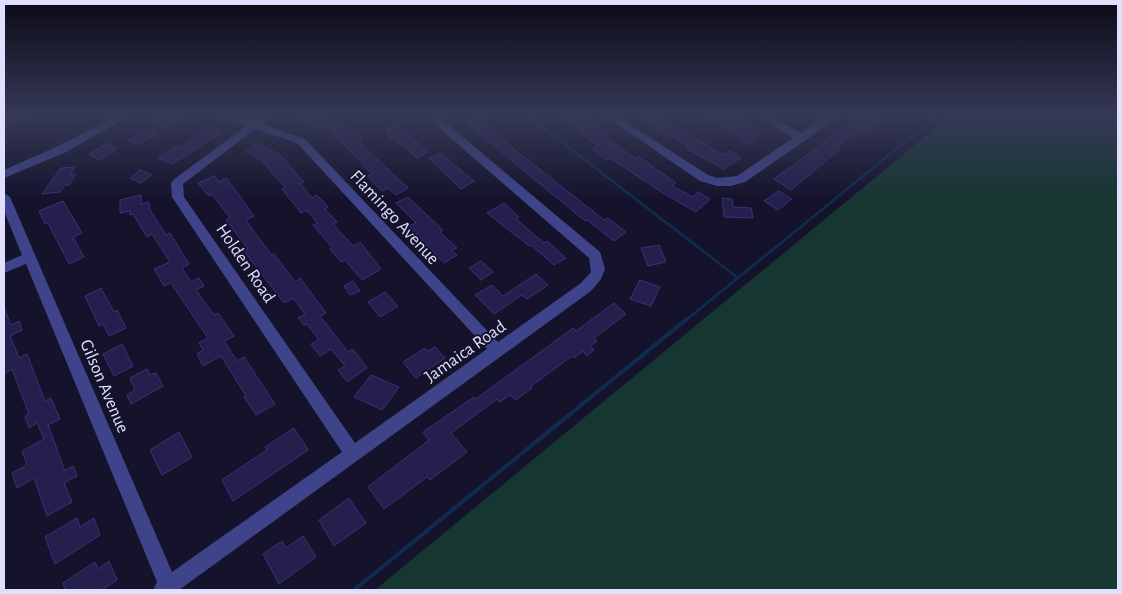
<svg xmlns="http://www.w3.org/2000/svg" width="1122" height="594" font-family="'Alegreya Sans',sans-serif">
	<rect width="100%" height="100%" fill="#15132c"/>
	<path fill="#163632" d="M 950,116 L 1118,116 L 1118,590 L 375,590 Z"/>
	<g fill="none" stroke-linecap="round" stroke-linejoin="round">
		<g stroke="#0f2c4f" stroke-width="2.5">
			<path d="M 528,116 L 738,278"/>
			<path d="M 685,321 L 937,116"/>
		</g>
		<path stroke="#0f2c4f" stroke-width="4" d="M 354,590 L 687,319"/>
	</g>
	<g fill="#241f4d" stroke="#393278">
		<path d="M 4,116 L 32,116 L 4,128 Z"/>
		<path d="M 162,116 L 184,116 L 163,129 L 151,123 Z"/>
		<path d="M 293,116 L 319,116 L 347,128 L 350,127 L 362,138 L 357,140 L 408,188 L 396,195 L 388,188 L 382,191 L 367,176 L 372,174 L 328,128 L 325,130 Z"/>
		<path d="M 559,116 L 580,116 L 607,134 L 603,136 L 636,159 L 639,157 L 676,183 L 672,186 L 693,197 L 698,192 L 710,199 L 696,212 L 663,193 L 610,158 L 607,160 L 592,149 L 598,146 Z"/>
		<path d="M 639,116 L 657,116 L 723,155 L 730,151 L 741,158 L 723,169 L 686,148 L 688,146 L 671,135 L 668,137 L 655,129 L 657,128 Z"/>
		<path d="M 706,116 L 730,116 L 736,119 L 739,117 L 762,131 L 756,135 L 759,136 L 748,144 L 738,137 L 740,136 Z"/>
		<path d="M 860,116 L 882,116 L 875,121 L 880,123 L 866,133 L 859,130 L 837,146 L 841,148 L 791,190 L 774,179 Z"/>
		<path d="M 478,117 L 509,145 L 604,220 L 608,218 L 626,232 L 614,241 L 587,220 L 585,221 L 466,123 Z"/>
		<path d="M 210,126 L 222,132 L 172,164 L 158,158 L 176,146 L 180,148 Z"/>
		<path d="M 397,126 L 428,152 L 417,158 L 394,138 L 391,139 L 385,130 Z"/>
		<path d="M 150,128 L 158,133 L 136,145 L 128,140 Z"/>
		<path d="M 108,143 L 117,149 L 99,160 L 89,154 Z"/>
		<path d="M 257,143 L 280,155 L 304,182 L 300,183 L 312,198 L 317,195 L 328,207 L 325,209 L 337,222 L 333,224 L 353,246 L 360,242 L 381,269 L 362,280 L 345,260 L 341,262 L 330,249 L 332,247 L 313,225 L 318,223 L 306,210 L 301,213 L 282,189 L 285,187 L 261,160 L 245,151 Z"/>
		<path d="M 440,153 L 458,168 L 474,181 L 461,189 L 429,158 Z"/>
		<path d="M 75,167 L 70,175 L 76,174 L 69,185 L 65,185 L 60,192 L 42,194 L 61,168 Z"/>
		<path d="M 140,170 L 152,175 L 141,183 L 130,178 Z"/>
		<path d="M 214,176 L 219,182 L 226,178 L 232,185 L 254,216 L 246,220 L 252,229 L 272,255 L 274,254 L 295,282 L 300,278 L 326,313 L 320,316 L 348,352 L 353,349 L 367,368 L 347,382 L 338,370 L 345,366 L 331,349 L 320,356 L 311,344 L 319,340 L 307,324 L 304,325 L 298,318 L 305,314 L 293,298 L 284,303 L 244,251 L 248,249 L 226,220 L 230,218 L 212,194 L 209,196 L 198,183 Z"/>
		<path d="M 779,191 L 792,199 L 778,210 L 764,201 Z"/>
		<path d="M 141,195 L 141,204 L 149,202 L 150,210 L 166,235 L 170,233 L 189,264 L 182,268 L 191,282 L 199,278 L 204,286 L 196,290 L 207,306 L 215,315 L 218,313 L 234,336 L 224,341 L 237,361 L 244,357 L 275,404 L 256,415 L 244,397 L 246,396 L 221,356 L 203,366 L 197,354 L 203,350 L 199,343 L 208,338 L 171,283 L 164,286 L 154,269 L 170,262 L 152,234 L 147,237 L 133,214 L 130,215 L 130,211 L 120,213 L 120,200 Z"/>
		<path d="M 408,197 L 443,230 L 440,232 L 457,248 L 452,250 L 457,255 L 444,263 L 409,226 L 416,223 L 396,203 Z"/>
		<path d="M 722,198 L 732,199 L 733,207 L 751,208 L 753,218 L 724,217 Z"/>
		<path d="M 63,201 L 82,233 L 73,237 L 84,257 L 69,264 L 48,223 L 45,224 L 39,211 Z"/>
		<path d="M 504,203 L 519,217 L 516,219 L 544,243 L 547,241 L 566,258 L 554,265 L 531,245 L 529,246 L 487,213 Z"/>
		<path d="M 659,245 L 666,262 L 648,266 L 641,248 Z"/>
		<path d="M 481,261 L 493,272 L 481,280 L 469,268 Z"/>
		<path d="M 536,274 L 548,285 L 527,299 L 522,295 L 494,314 L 475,295 L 492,285 L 503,296 Z"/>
		<path d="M 640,280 L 660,287 L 651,306 L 630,299 Z"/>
		<path d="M 353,281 L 360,291 L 350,295 L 344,286 Z"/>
		<path d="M 101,288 L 114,312 L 117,310 L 126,328 L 109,336 L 103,324 L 99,326 L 85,296 Z"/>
		<path d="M 385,292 L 398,306 L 380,317 L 368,302 Z"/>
		<path d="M 614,303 L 626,314 L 594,338 L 597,341 L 590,346 L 594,350 L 587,356 L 583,351 L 574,358 L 572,356 L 530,387 L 532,388 L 516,400 L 510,395 L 500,402 L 497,399 L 451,433 L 467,452 L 430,480 L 427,477 L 384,509 L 368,487 L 429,440 L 423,432 L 474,397 L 476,399 L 573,328 L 576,331 Z"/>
		<path d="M 4,308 L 11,325 L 19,321 L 22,330 L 10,336 L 19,358 L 27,354 L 45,401 L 51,398 L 60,419 L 48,425 L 65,471 L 73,466 L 77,476 L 64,483 L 72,502 L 47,516 L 34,478 L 17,488 L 12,473 L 27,465 L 22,451 L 44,439 L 37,423 L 29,428 L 25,416 L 29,414 L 12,369 L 4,374 Z"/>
		<path d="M 122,344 L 133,366 L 114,376 L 103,354 Z"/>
		<path d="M 435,347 L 445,358 L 416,378 L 403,362 L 425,348 L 428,351 Z"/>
		<path d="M 147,369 L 150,375 L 156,373 L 163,386 L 131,404 L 127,395 L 135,390 L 130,378 Z"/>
		<path d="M 371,375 L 399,387 L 382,410 L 354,397 Z"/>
		<path d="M 294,428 L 308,450 L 233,501 L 222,480 L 267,450 L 265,447 Z"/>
		<path d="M 179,432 L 192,457 L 162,475 L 150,450 Z"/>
		<path d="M 349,498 L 366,523 L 334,546 L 319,520 Z"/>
		<path d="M 77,518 L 80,527 L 94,518 L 100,535 L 55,564 L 45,537 Z"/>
		<path d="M 303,536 L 316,557 L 279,584 L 263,554 L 282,541 L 286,548 Z"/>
		<path d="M 109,561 L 117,580 L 102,590 L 65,590 L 63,583 L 95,562 L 98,569 Z"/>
	</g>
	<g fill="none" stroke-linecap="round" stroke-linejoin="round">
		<g fill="#3f448a" fill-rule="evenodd">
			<path d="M 117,116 L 130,116 L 64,153 L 4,178 L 4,170 L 56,147 Z"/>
			<path d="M 222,116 L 237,116 L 252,121 L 259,116 L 271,116 L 262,124 L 305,139 L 498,342 L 581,283 L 591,272 L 589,258 L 438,127 L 431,116 L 441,116 L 446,123 L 600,252 L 605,269 L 601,279 L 591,291 L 179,590 L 153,590 L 157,582 L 26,264 L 4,273 L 4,263 L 22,255 L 4,211 L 4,193 L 10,197 L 172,572 L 342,452 L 172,197 L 171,183 L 173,180 L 246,126 L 223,118 ZM 255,129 L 297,143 L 487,349 L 355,443 L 184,197 L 183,184 Z"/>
			<path d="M 605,116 L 617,116 L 708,175 L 717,178 L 737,176 L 793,138 L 758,116 L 770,116 L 801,133 L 825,116 L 837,116 L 806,140 L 745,182 L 731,186 L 717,186 L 700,181 Z"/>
		</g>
	</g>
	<linearGradient id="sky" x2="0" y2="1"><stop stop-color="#0c0a18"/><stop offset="0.58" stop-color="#353956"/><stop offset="1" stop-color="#353956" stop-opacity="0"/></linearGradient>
	<rect width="1122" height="199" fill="url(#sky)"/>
	<g text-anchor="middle" stroke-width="4" stroke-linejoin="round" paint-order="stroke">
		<g font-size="18" fill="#e0dffe" stroke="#15132c">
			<text transform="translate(395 217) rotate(47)" y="6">Flamingo Avenue</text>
			<text transform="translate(246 263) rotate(56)" y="6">Holden Road</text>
			<text transform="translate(465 351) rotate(-35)" y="6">Jamaica Road</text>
			<text transform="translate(105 386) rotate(67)" y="6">Gilson Avenue</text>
		</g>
	</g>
	<rect width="1122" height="594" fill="none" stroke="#e0dffe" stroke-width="10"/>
</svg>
